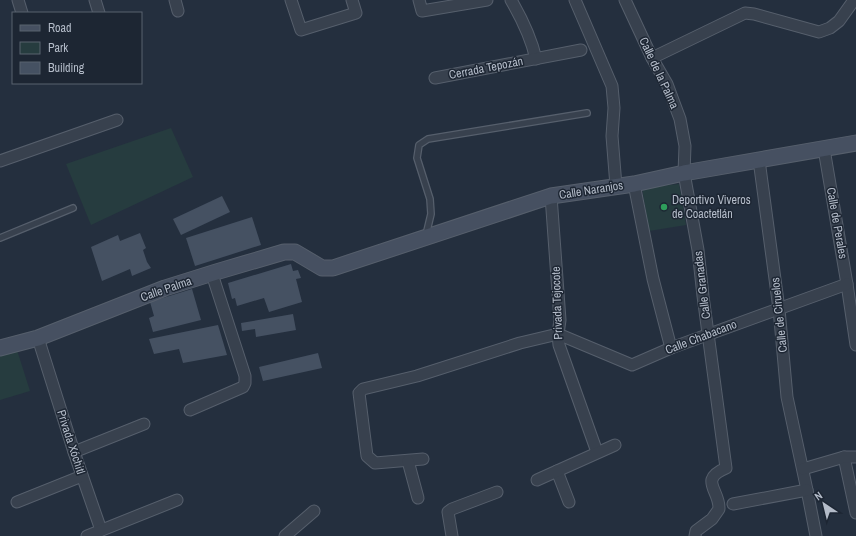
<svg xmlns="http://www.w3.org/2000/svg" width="856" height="536" font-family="'Archivo Narrow',sans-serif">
	<rect width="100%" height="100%" fill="#242f3e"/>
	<g fill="#263c3f">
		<path d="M 171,128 L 193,177 L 91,225 L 66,164 Z"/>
		<path d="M 679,184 L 686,225 L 649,231 L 642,188 Z"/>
		<path d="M 17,350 L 30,391 L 0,400 L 0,355 Z"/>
	</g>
	<g fill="#455162">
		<path d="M 222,196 L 230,212 L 181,235 L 173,219 Z"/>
		<path d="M 252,217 L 261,245 L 195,266 L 186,238 Z"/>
		<path d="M 140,233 L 146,248 L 143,250 L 147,262 L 151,268 L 132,276 L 130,269 L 102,281 L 91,247 L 118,235 L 120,241 Z"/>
		<path d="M 291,264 L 293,271 L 298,270 L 301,278 L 296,279 L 302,302 L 269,312 L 264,298 L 237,306 L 235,298 L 232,299 L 228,283 Z"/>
		<path d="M 192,289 L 201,320 L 153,332 L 149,318 L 154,316 L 150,302 Z"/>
		<path d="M 293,314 L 296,330 L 256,337 L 255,329 L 242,331 L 241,323 Z"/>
		<path d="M 218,325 L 227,355 L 183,363 L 179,349 L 154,354 L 149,339 Z"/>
		<path d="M 318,353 L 322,368 L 263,381 L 259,367 Z"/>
	</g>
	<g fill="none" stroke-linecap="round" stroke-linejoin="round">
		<defs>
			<g id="lane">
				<path d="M 426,235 L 431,214 L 430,199 L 417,158 L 419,145 L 428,139 L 587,113"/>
				<path d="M 0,238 L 73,208"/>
			</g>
			<g id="street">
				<path d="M 18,0 L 22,13"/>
				<path d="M 95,0 L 99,13"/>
				<path d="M 175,0 L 178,11"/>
				<path d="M 291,0 L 301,30 L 356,13 L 352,0"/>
				<path d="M 419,0 L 422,11 L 487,0"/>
				<path d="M 511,0 C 522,19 531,37 536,59"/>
				<path d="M 575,0 L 612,86 L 614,108 L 612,136 L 616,186"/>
				<path d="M 625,0 L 652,58 L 667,84 L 680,119 L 685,146 L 684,173 L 698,250 L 703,296 L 726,468 C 698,480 720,490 719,509 L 712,519 L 696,531 L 695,536"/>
				<path d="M 652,58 L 745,13 L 754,14 L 819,32 L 830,28 L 839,21 L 854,0"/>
				<path d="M 435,78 L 581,50"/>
				<path d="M 824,149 L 847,284 L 856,345"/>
				<path d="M 759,160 L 779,309 L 787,397 L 807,490 L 816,536"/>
				<path d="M 0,161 L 117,120"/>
				<path d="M 634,184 L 653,279 L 671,348"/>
				<path d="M 551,196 L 560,320 L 558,334 L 559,345 L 597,452"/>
				<path d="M 38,338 L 74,452 L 101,530"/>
				<path d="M 190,410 L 243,387 L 245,383 L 245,376 L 212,274"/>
				<path d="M 74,452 L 144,424"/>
				<path d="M 844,457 L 856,513"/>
				<path d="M 423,459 L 375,463 L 367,456 L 359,393 L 363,389 L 417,376 L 520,343 L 558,334 L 632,365 L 671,348 L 847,284"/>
				<path d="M 408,461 L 418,498"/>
				<path d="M 803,469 L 844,457 L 856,457"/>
				<path d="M 557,471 L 569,502"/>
				<path d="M 537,480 L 615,445"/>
				<path d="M 17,502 L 82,476"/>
				<path d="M 733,504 L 807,490"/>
				<path d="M 87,536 L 177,500"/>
				<path d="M 285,536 L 314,511"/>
				<path d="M 452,536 L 448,512 L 452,509 L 497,492"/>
			</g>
			<path id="secondary" d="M 0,348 L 38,338 L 165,288 L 216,272 L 284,252 L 295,252 L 322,268 L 333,268 L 551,196 L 634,184 L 684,173 L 856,143"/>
		</defs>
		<use href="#lane" stroke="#565f6c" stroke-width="8"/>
		<use href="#street" stroke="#565f6c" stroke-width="13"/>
		<use href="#secondary" stroke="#565f6c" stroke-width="17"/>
		<use href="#lane" stroke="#38414e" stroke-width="5.5"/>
		<use href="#street" stroke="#38414e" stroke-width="11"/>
		<use href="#secondary" stroke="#465061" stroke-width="15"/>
	</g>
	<circle fill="#2e9e5b" stroke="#1d2633" stroke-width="1.5" cx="664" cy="207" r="4"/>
	<g text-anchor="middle" stroke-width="3" stroke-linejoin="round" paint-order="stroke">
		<g font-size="12" fill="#b4bcc9" stroke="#1d2633">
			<text transform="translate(486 68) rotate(-11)" y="4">Cerrada Tepozán</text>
			<text transform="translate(659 73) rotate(65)" y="4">Calle de la Palma</text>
			<text transform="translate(591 190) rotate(-9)" y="4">Calle Naranjos</text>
			<text transform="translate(837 223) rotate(80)" y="4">Calle de Perales</text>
			<text transform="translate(702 285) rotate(-97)" y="4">Calle Granadas</text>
			<text transform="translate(166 289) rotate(-19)" y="4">Calle Palma</text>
			<text transform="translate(557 303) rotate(-92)" y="4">Privada Tejocote</text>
			<text transform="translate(779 315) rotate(-96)" y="4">Calle de Ciruelos</text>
			<text transform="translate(701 337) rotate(-21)" y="4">Calle Chabacano</text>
			<text transform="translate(71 442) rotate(72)" y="4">Privada Xóchitl</text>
		</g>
		<g font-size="12" fill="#b4bcc9" stroke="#1d2633" text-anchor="start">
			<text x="672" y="204">Deportivo Viveros<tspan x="672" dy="14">de Coactetlán</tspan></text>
		</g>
	</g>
	<rect x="12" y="12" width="130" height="72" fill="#1d2633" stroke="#59626f"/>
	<rect x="20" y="25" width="20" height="6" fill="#465061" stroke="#59626f"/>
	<text x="48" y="32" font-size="12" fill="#b4bcc9">Road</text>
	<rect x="20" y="42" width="20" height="12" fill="#263c3f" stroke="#59626f"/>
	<text x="48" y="52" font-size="12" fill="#b4bcc9">Park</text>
	<rect x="20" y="62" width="20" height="12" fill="#455162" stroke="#59626f"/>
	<text x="48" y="72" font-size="12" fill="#b4bcc9">Building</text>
	<g transform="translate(824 504) rotate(325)" stroke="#1d2633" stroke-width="3" paint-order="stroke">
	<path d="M0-3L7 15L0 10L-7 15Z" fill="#b4bcc9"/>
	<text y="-6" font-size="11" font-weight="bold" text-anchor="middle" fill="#b4bcc9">N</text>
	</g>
</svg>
